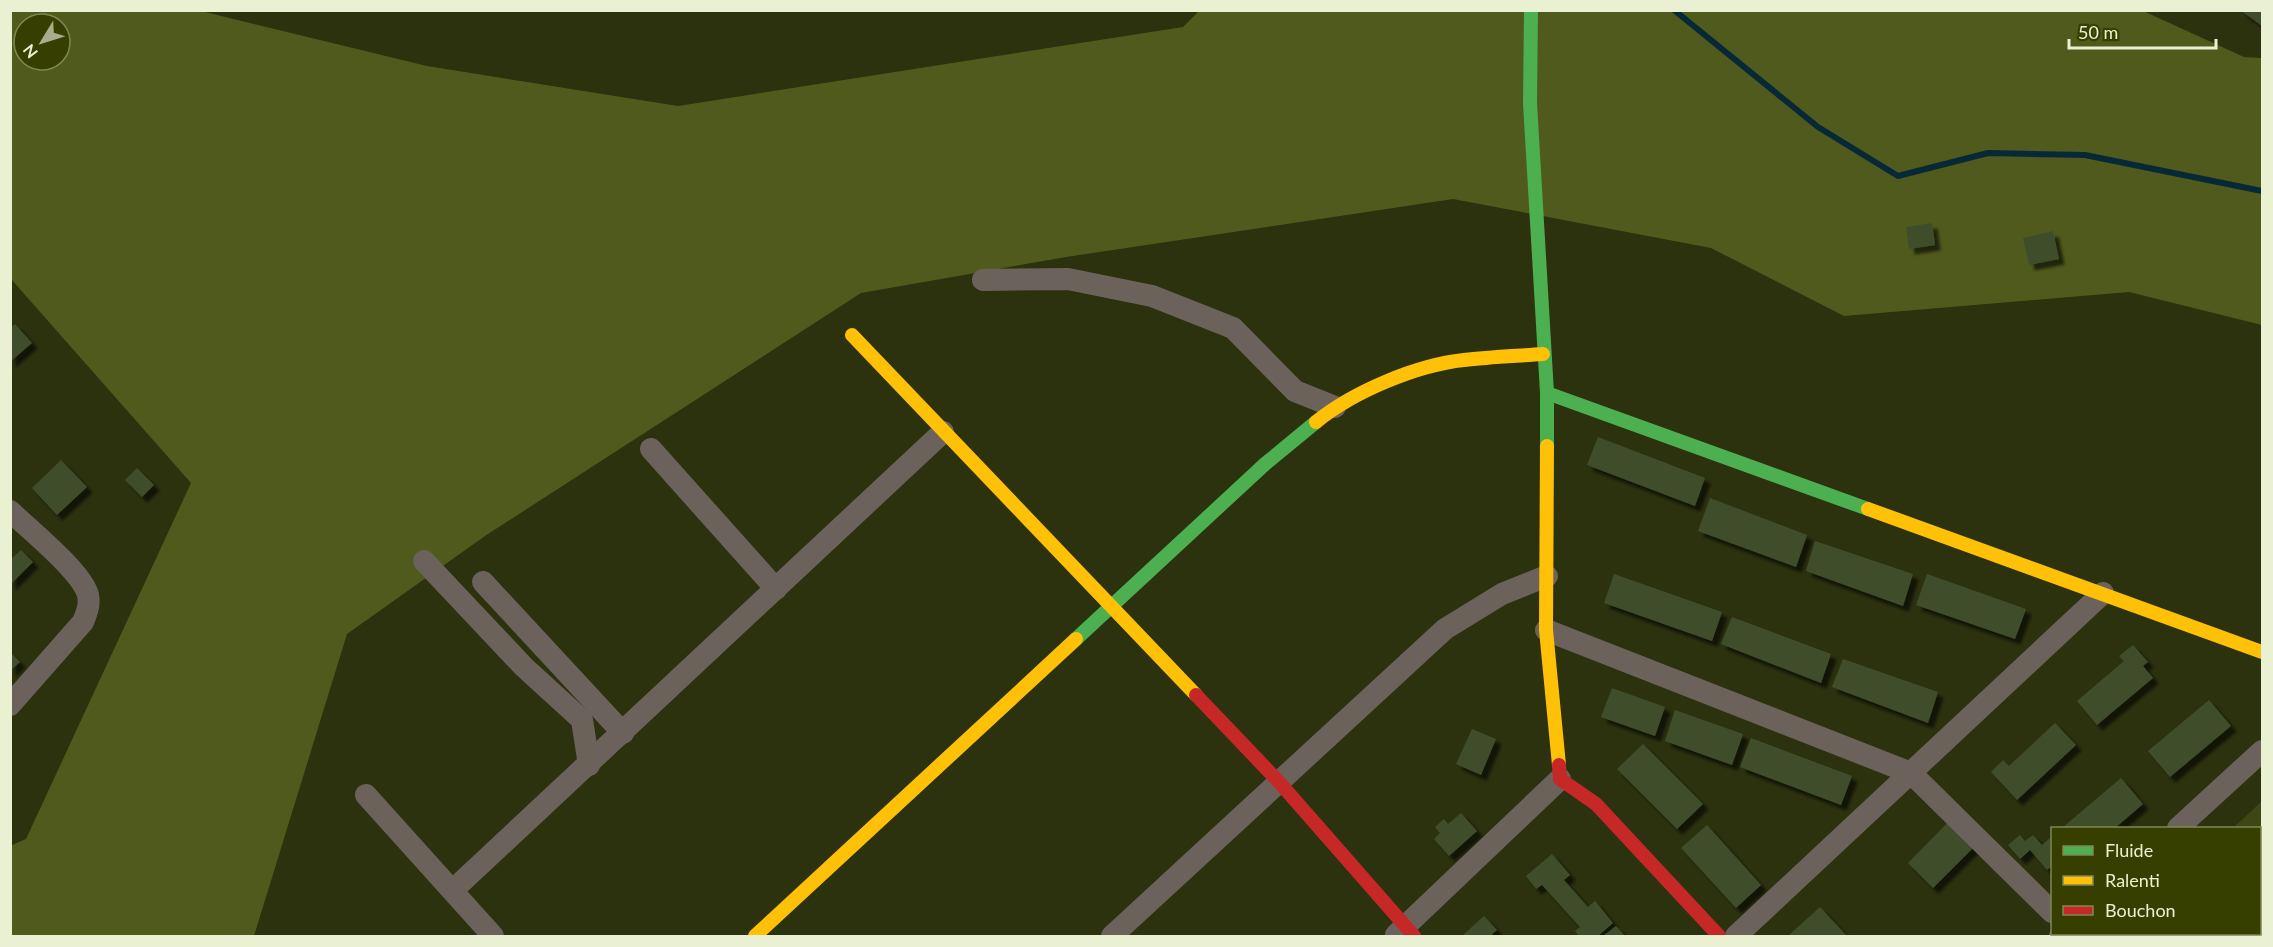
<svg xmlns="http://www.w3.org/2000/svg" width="2273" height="947" font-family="Lato,sans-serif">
	<defs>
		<filter id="shadow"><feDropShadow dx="5.5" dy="5.5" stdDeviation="1.5" flood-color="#0009"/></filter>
	</defs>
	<rect width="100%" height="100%" fill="#2c310e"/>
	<path fill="#3e4615" d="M 2262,801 L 2262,936 L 2119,936 L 2122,934 L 2260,934 L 2260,828 L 2233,828 Z"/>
	<path fill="#505a1d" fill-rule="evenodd" d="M 1200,10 L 2141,10 L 2244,57 L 2262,58 L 2262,325 L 2129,292 L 1844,316 L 1711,248 L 1453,199 L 1066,257 L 861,293 L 485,536 L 347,634 L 254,936 L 11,936 L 10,846 L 26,839 L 191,483 L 11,279 L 11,11 L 201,11 L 427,66 L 678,106 L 1183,27 ZM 24,24 L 60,24 L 60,60 L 24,60 Z"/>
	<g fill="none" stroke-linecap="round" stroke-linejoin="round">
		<path stroke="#072937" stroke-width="6" d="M 1674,10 L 1818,127 L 1898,176 L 1988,153 L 2085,155 L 2262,191"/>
	</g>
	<g fill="#414e2c" filter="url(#shadow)">
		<path d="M 2240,10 L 2262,10 L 2262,26 Z"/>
		<path d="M 1932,223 L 1935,245 L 1909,249 L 1906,227 Z"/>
		<path d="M 2053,231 L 2059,259 L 2029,265 L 2023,238 Z"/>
		<path d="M 15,324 L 32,343 L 10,362 L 10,328 Z"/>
		<path d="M 1598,437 L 1705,478 L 1695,506 L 1587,465 Z"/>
		<path d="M 61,460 L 87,487 L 57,515 L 32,488 Z"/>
		<path d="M 137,468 L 154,485 L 142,497 L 125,480 Z"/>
		<path d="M 1710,498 L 1807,535 L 1796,567 L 1698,531 Z"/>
		<path d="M 1815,541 L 1913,574 L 1903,606 L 1806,571 Z"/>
		<path d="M 21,550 L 33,562 L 10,585 L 10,560 Z"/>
		<path d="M 1614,574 L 1722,612 L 1712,641 L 1604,603 Z"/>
		<path d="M 1927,574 L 2026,609 L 2015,639 L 1916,605 Z"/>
		<path d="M 1732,617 L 1831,654 L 1821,683 L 1721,644 Z"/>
		<path d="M 2133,645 L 2148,662 L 2143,666 L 2153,678 L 2097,725 L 2077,701 L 2124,661 L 2119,656 Z"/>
		<path d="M 10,652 L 20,662 L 10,671 Z"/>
		<path d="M 1843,659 L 1938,692 L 1928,723 L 1832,687 Z"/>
		<path d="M 1612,688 L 1665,707 L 1655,736 L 1601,717 Z"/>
		<path d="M 2209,700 L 2231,726 L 2170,777 L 2148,751 Z"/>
		<path d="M 1675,710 L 1743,734 L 1732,765 L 1665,741 Z"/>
		<path d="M 2055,723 L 2076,745 L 2017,800 L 1991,772 L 2003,760 L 2009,766 Z"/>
		<path d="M 1472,729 L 1496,739 L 1481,775 L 1456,764 Z"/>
		<path d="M 1751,738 L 1852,776 L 1841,805 L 1740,767 Z"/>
		<path d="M 1643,744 L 1703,804 L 1677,829 L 1617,769 Z"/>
		<path d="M 2121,778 L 2143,804 L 2115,828 L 2062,828 Z"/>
		<path d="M 1961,809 L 1986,835 L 1933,888 L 1908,863 Z"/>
		<path d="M 1461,813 L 1477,831 L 1449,856 L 1434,839 L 1440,833 L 1435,827 L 1444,819 L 1448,824 Z"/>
		<path d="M 1707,825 L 1761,885 L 1736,908 L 1681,848 Z"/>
		<path d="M 2020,835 L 2025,841 L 2033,835 L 2042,845 L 2050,838 L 2052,866 L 2047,870 L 2030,850 L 2020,859 L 2008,845 Z"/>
		<path d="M 1552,854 L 1570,875 L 1564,880 L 1588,907 L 1595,901 L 1613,923 L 1598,936 L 1579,936 L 1575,931 L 1580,927 L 1542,885 L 1536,889 L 1526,876 Z"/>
		<path d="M 1820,907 L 1847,936 L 1791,936 L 1789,935 Z"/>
		<path d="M 2262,909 L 2262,936 L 2251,936 L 2248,934 L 2260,934 L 2260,911 Z"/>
		<path d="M 1484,916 L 1497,930 L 1492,934 L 1494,936 L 1462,936 Z"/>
		<path d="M 1616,926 L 1625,936 L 1603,936 Z"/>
	</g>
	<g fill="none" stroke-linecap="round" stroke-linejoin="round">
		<g stroke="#6c625c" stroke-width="22">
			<path d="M 983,280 L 1068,279 L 1152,296 L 1233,328 L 1295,391 L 1335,407"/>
			<path d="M 651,449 L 776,589"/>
			<path d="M 10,511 C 29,529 82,572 88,595 C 90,605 87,612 83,622 L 10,705"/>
			<path d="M 424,561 L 524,667 L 582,720 L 589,765"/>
			<path d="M 483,582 L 623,733"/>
			<path d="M 1546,630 L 1911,773 L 2052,912"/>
			<path d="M 366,795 L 493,936"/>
			<path d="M 2178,828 L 2262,751"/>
			<path d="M 453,890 L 943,432"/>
			<path d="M 1396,935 L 1560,779"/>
			<path d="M 1112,936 L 1445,629 L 1502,594 L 1547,576"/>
			<path d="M 1736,936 L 2103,593"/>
			<path d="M 2060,936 L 2063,934"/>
		</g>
		<g stroke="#4caf50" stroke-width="14">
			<path d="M 1531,10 L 1530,103 L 1547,393 L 1547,446"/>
			<path d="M 1547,393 L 1868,509"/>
			<path d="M 1076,639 L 1265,464 L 1316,422"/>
		</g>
		<g stroke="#ffc107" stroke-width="14">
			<path d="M 852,335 L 1196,695"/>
			<path d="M 1316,422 C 1353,392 1416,365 1464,360 C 1490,357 1517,356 1543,354"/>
			<path d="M 1547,446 L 1546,630 L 1559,765"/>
			<path d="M 1868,509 L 2262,652"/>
			<path d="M 755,936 L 1076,639"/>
		</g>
		<g stroke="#c62828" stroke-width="14">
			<path d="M 1196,695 L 1279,782 L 1414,936"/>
			<path d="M 1559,765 L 1560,779 L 1596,804 L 1719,936"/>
		</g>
	</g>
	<rect width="2273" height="947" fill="none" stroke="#eaf1d2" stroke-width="24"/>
	<rect x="2051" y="827" width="210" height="108" fill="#373f00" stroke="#7f8654" stroke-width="1.5"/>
	<rect x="2063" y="846" width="30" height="9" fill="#4caf50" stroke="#7f8654" stroke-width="1.5"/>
	<text x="2105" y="857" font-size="18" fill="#eaf1d2">Fluide</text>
	<rect x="2063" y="876" width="30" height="9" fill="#ffc107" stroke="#7f8654" stroke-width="1.5"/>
	<text x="2105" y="887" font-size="18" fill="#eaf1d2">Ralenti</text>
	<rect x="2063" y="906" width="30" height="9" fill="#c62828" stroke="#7f8654" stroke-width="1.5"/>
	<text x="2105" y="917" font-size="18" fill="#eaf1d2">Bouchon</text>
	<g transform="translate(42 42) rotate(232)"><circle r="28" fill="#373f00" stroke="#7f8654" stroke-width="1.5"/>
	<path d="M0-4.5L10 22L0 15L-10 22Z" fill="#a8ae8d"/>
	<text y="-9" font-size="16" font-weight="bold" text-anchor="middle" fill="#eaf1d2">N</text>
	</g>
	<path d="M2069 39v9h147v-9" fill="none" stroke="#eaf1d2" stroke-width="3"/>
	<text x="2078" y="39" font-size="18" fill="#eaf1d2" stroke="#373f00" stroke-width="4.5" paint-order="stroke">50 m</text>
</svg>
